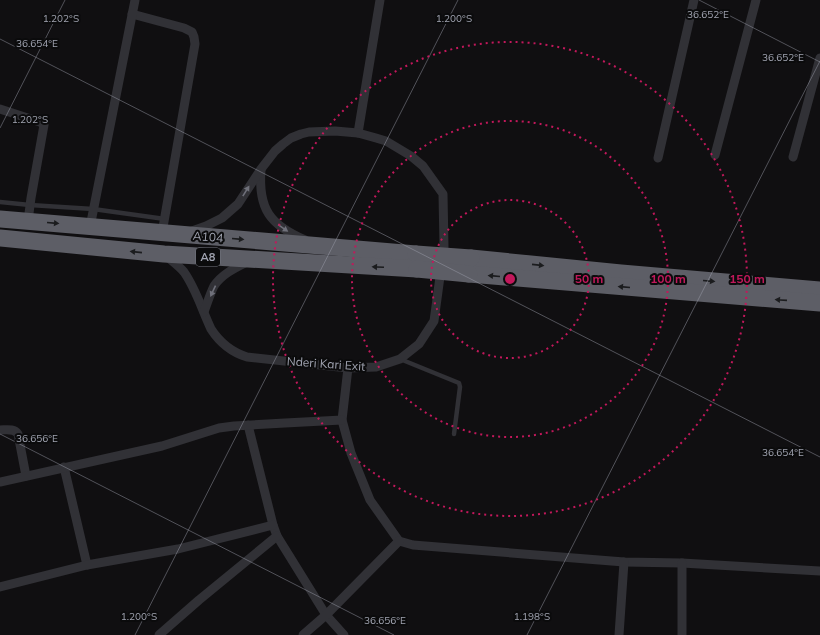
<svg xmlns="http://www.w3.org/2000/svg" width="820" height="635" font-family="Mulish,sans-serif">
	<rect width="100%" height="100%" fill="#100f11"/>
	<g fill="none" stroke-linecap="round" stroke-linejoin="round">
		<g stroke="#313136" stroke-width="4.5">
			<path d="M 0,202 L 30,205 L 93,209 L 165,219"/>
			<path d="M 400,359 L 459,383 L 460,387 L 454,434"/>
		</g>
		<g stroke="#313136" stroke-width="9">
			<path d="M 132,14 L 184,28 L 192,32 L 194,37 L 195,44 L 162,233"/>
			<path d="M 0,109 L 40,122 L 44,125 L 31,198 L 28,221"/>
			<path d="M 358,133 L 380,0"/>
			<path d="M 715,155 L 756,0"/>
			<path d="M 793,157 L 820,58"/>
			<path d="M 658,158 L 694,0"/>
			<path d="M 261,170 C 258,209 270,225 305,240"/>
			<path d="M 90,227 L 135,0"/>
			<path d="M 165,255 C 172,261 179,266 184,272 C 196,289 202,310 211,329 C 220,343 231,352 247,357 L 348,368 L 376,367 L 400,359 L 419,344 L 434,321 L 444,247 L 443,194 L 423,166 L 411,156 L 386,141 L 376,138 L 358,133 L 335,131 L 309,132 L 301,134 L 291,138 L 283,144 L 275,151 L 261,169 L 238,204 L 222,218 L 206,226 L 192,231"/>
			<path d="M 204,312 C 207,304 210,294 214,286 C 222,274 235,268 247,262"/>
			<path d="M 348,368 L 342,420 L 351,453 L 370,500 L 399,541 L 413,545 L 624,562 L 682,563 L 820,571"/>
			<path d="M 248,425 L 273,525 L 277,536 L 326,615 L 344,635"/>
			<path d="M 0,430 C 6,430 14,428 18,434 L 26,476"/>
			<path d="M 64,467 L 87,565"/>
			<path d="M 0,482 L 162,446 L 219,428 L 234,426 L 285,423 L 342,420"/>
			<path d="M 682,563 L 682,635"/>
			<path d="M 0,587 L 87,565 L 178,549 L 273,525"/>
			<path d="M 159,635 L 199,600 L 277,536"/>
			<path d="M 303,635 L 326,615 L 399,541"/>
			<path d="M 619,635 L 624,562"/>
		</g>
		<g stroke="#5d5e66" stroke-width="17">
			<path d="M 0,219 L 416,254"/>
			<path d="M 0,238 L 164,254 L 417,269"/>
			<path d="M 471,258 L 621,273 L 820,290"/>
			<path d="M 469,274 L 820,303"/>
		</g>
		<g stroke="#5d5e66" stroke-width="17">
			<path d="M 416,254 L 471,258"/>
			<path d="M 417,269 L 469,274"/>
		</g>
	</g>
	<defs><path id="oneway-solid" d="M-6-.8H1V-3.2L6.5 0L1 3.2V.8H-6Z"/></defs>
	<g fill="#6f707a">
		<use href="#oneway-solid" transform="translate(246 191) rotate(-58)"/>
		<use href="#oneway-solid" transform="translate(283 228) rotate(35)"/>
		<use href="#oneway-solid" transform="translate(213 291) rotate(115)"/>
	</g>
	<g fill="#1b1c1e">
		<use href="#oneway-solid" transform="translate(53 223) rotate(5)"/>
		<use href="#oneway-solid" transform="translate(238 239) rotate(5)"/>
		<use href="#oneway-solid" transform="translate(136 252) rotate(-174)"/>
		<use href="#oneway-solid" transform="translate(538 265) rotate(6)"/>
		<use href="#oneway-solid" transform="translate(378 267) rotate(-177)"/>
		<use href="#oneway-solid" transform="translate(494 276) rotate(-175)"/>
		<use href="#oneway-solid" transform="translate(709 281) rotate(5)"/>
		<use href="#oneway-solid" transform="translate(624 287) rotate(-175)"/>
		<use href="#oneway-solid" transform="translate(781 300) rotate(-176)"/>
	</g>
	<path fill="none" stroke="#a1a4b1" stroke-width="1" stroke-opacity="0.45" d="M 699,0 L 820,62M 0,39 L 820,457M 0,128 L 65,0M 0,434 L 394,635M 135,635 L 458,0M 527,635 L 820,61"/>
	<g fill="none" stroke="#c2185b" stroke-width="2" stroke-dasharray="2 4">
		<circle cx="510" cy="279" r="79"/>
		<circle cx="510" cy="279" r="158"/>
		<circle cx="510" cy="279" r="237"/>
	</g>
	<g text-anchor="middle" stroke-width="4" stroke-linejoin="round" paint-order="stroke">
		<rect fill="#0b0b0c" stroke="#747680" stroke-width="1" x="196" y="248" width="24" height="18" rx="3"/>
		<g font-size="11" font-weight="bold" fill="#a1a4b1">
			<text x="208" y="261">A8</text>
		</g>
		<g font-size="12" fill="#a1a4b1" stroke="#0b0b0c">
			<text transform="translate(208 237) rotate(5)" y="4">A104</text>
			<text transform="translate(326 364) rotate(4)" y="4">Nderi Kari Exit</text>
		</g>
	</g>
	<g font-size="10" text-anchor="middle" fill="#a1a4b1" stroke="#0b0b0c" stroke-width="4" stroke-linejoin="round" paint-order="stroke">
		<text x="708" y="18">36.652°E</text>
		<text x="61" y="22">1.202°S</text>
		<text x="454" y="22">1.200°S</text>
		<text x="37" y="47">36.654°E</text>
		<text x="783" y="61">36.652°E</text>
		<text x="30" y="123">1.202°S</text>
		<text x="37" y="442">36.656°E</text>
		<text x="783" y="456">36.654°E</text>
		<text x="139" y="620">1.200°S</text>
		<text x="532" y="620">1.198°S</text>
		<text x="385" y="624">36.656°E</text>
	</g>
	<circle cx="510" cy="279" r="6" fill="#c2185b" stroke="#0b0b0c" stroke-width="2"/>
	<g font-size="12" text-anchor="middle" font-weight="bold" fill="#c2185b" stroke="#0b0b0c" stroke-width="4" stroke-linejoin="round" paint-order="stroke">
		<text x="589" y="283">50 m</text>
		<text x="668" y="283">100 m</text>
		<text x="747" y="283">150 m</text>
	</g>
</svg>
